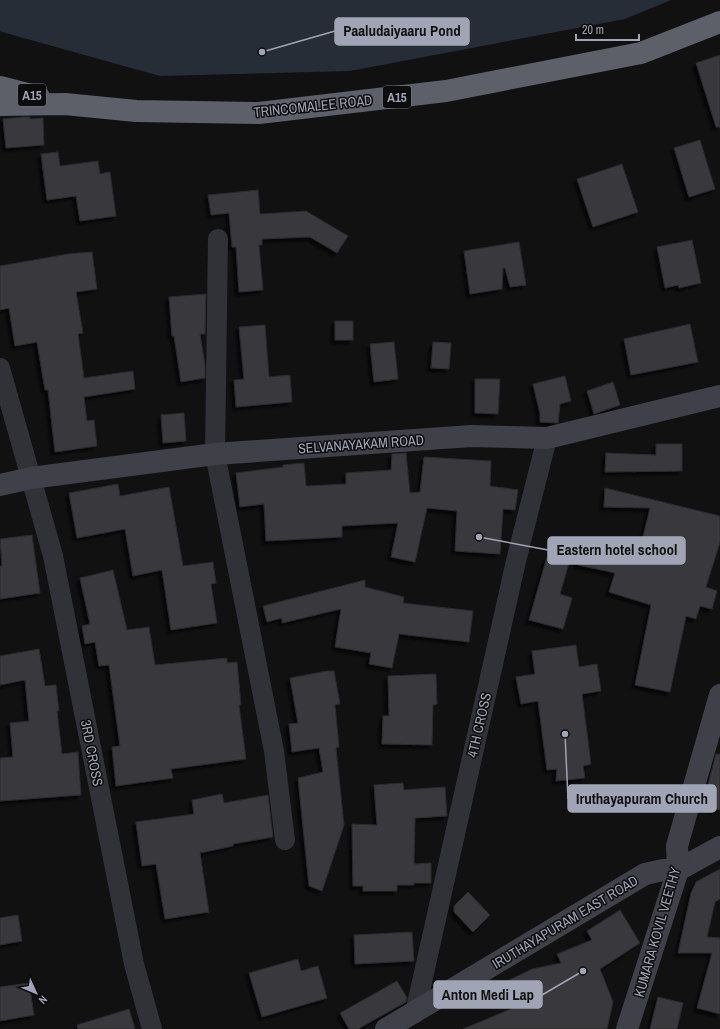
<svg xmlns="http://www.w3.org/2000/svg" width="720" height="1029" font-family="'Archivo Narrow',sans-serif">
	<defs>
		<filter id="shadow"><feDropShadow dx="-3.5" dy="3.5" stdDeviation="1" flood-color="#0009"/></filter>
	</defs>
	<rect width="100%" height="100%" fill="#111112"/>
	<path fill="#262d37" d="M 0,0 L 671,0 L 625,19 L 350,71 L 160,76 L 2,32 L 0,31 Z"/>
	<g fill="#38383d" stroke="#2b2a2f" filter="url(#shadow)">
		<path d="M 720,55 L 720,127 L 716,127 L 696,63 Z"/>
		<path d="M 23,117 L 30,117 L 30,119 L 43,118 L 44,145 L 6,148 L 3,119 Z"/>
		<path d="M 700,140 L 715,189 L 689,197 L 674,148 Z"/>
		<path d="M 58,152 L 60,166 L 98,161 L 100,174 L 110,172 L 116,216 L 80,221 L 76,196 L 47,200 L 41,154 Z"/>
		<path d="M 622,164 L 638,212 L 593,227 L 577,179 Z"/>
		<path d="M 258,190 L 260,214 L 306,211 L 348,236 L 337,253 L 310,237 L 262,239 L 262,245 L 259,245 L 263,290 L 239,292 L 236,247 L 232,247 L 229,213 L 211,215 L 208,195 Z"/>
		<path d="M 692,240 L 701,283 L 679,288 L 678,285 L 665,288 L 657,247 Z"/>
		<path d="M 519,242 L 526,285 L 510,287 L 505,268 L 503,268 L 502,289 L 470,294 L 464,251 Z"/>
		<path d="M 92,252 L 97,289 L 76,292 L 83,333 L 78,334 L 84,378 L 133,371 L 135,389 L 84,397 L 87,421 L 94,420 L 97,446 L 55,452 L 48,390 L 45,390 L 37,342 L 15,346 L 9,308 L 0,310 L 0,266 L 68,254 Z"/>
		<path d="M 206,294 L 205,334 L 200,334 L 205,365 L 205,378 L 181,382 L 174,336 L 172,336 L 169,297 Z"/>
		<rect x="335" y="321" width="18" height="19"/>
		<path d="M 690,324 L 698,362 L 631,375 L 624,339 Z"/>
		<path d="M 265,325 L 269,377 L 290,375 L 292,402 L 236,407 L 234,380 L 244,379 L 239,327 Z"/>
		<path d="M 394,342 L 398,379 L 374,382 L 370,344 Z"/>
		<path d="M 433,342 L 451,343 L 449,369 L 431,368 Z"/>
		<path d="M 565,376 L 571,401 L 560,404 L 558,423 L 540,422 L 540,414 L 533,384 Z"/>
		<path d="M 475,379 L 500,379 L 498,414 L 475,413 Z"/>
		<path d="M 613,382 L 620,405 L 594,414 L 587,391 Z"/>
		<path d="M 184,413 L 186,441 L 163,443 L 161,415 Z"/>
		<path d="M 656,444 L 682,444 L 682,471 L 605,472 L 606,453 L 656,455 Z"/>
		<path d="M 406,453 L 410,493 L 420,492 L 424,457 L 491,461 L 490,486 L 518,490 L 515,510 L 503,509 L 500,554 L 455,551 L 457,511 L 427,508 L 415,562 L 391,557 L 398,523 L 342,526 L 342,537 L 266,541 L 264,504 L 240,507 L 236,473 L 283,467 L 283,465 L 304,463 L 306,486 L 346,484 L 346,473 L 391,470 L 392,454 Z"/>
		<path d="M 118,484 L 120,496 L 169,487 L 183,566 L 213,562 L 216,583 L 211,584 L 217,623 L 171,630 L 162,570 L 133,576 L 125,529 L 77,538 L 69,493 Z"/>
		<path d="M 605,488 L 720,516 L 720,542 L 706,587 L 717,591 L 712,609 L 700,606 L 696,619 L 686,616 L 670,692 L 635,685 L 651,605 L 609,592 L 615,573 L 578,565 L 582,546 L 621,555 L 624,544 L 640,549 L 650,508 L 604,507 Z"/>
		<path d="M 32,535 L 40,593 L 0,599 L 0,566 L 2,566 L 0,539 Z"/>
		<path d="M 547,557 L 569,563 L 560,594 L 572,598 L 563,629 L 529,620 Z"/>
		<path d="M 113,570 L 127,630 L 149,627 L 155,665 L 227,658 L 227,663 L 237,662 L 241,705 L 239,705 L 246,759 L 171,769 L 173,778 L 116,786 L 112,747 L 120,746 L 109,665 L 99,666 L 95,642 L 85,644 L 82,626 L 90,624 L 80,578 Z"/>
		<path d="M 365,580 L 365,587 L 404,597 L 403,603 L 473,611 L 469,642 L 399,634 L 392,668 L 369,664 L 371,653 L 335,647 L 341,609 L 282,623 L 282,618 L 267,622 L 263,606 Z"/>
		<path d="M 576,645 L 579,667 L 597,664 L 601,691 L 582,694 L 591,764 L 583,766 L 585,778 L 556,781 L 557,769 L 547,770 L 538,701 L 521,704 L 516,677 L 535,674 L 532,651 Z"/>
		<path d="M 39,649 L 45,686 L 56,685 L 59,711 L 57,711 L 62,754 L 78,752 L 81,795 L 0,801 L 0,758 L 13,757 L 10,723 L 29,721 L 25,680 L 0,685 L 0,656 Z"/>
		<path d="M 327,671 L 334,671 L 340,704 L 335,705 L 339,747 L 336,748 L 344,825 L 322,891 L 309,886 L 298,778 L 323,772 L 319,748 L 292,752 L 289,724 L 298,723 L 290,678 Z"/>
		<path d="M 436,674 L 437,704 L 433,705 L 432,745 L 382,744 L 383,716 L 389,716 L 388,676 Z"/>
		<path d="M 716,754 L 720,754 L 720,810 L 702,807 Z"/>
		<path d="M 403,783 L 404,790 L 445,787 L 447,816 L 415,818 L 414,864 L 431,863 L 431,883 L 414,883 L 414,885 L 397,885 L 397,891 L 363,891 L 363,886 L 353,886 L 352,824 L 377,825 L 374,785 Z"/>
		<path d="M 222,794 L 224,803 L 268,795 L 273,837 L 233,844 L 233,846 L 200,853 L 209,912 L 165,919 L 156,864 L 142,866 L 136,822 L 194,814 L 192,800 Z"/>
		<path d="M 720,869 L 720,899 L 715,902 L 707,937 L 720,938 L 720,1014 L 697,1008 L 712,953 L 678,953 L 691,893 L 696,882 Z"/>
		<path d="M 468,892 L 490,915 L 473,932 L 454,912 L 454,906 Z"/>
		<path d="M 620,910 L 640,943 L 600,969 L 613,1002 L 607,1029 L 463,1029 L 513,1008 L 501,984 L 532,969 L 561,963 L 557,954 L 592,940 L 587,931 Z"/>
		<path d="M 18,915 L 22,941 L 0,945 L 0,918 Z"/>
		<path d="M 412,932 L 414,961 L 355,964 L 354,935 Z"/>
		<path d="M 298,959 L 301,971 L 318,966 L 327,998 L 262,1017 L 249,973 Z"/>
		<path d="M 397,981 L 407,998 L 406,1002 L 358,1029 L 349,1029 L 340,1013 Z"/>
		<path d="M 29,983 L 34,1015 L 0,1021 L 0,987 Z"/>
		<path d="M 658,997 L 683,1003 L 677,1029 L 650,1029 Z"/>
		<path d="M 129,1009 L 135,1029 L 78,1029 L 77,1025 Z"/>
	</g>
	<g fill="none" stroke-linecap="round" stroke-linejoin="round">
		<g stroke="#313238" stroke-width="20">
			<path d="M 218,239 L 215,454 L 274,751 L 285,840"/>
			<path d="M 0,368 L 53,556 L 134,964 L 152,1029"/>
			<path d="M 415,1013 L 516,561 L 547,438"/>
		</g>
		<g stroke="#3f4048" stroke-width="22">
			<path d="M 0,485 L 31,478 L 215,454 L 471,436 L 547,438 L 720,396"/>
			<path d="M 386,1029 L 645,874 L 663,870 L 678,870 L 720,847"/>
			<path d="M 627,1029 L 678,870 L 677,846 L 720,695"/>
		</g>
		<g stroke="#5d5f69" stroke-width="22">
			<path d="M 0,87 L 39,97"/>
			<path d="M 0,105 L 65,104 L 136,111 L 259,113 L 446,91 L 641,53 L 720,22"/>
		</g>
	</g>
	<g text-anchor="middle" stroke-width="3" stroke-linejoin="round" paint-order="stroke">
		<g fill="#0c0c0d" stroke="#747682" stroke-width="1">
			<rect x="18" y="84" width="28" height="22" rx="3"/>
			<rect x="383" y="86" width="28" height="22" rx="3"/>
		</g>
		<g font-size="13" font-weight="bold" fill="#a1a4b4">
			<text x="32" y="100">A15</text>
			<text x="397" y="102">A15</text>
		</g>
		<g font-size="14" fill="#a1a4b4" stroke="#0c0c0d">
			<text transform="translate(313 106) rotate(-6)" y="5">TRINCOMALEE ROAD</text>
			<text transform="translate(361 444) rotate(-4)" y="5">SELVANAYAKAM ROAD</text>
			<text transform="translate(479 725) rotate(-77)" y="5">4TH CROSS</text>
			<text transform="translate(92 753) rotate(79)" y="5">3RD CROSS</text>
			<text transform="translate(565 922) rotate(-31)" y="5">IRUTHAYAPURAM EAST ROAD</text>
			<text transform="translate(657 932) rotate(-74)" y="5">KUMARA KOVIL VEETHY</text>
		</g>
	</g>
	<path fill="none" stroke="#a1a4b4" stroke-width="1.5" d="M262 52L335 31M479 537L548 550M565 734L568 799M583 971L542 995"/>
	<g fill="#a1a4b4" stroke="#0c0c0d" stroke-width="1.5">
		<circle cx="262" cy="52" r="4"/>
		<circle cx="479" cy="537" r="4"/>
		<circle cx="565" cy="734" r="4"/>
		<circle cx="583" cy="971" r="4"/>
	</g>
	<g fill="#a1a4b4" stroke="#a1a4b4" stroke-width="1.5">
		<rect x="335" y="18" width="134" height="27" rx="4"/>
		<rect x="548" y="537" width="137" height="27" rx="4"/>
		<rect x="568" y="785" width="148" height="27" rx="4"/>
		<rect x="434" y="981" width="108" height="27" rx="4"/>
	</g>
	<g font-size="15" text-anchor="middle" font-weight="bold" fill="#111">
		<text x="402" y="36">Paaludaiyaaru Pond</text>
		<text x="617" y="555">Eastern hotel school</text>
		<text x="642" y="804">Iruthayapuram Church</text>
		<text x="488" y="1000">Anton Medi Lap</text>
	</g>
	<g transform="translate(36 993) rotate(134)" stroke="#0c0c0d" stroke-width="3" paint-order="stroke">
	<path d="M0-3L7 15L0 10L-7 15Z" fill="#a1a4b4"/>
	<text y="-6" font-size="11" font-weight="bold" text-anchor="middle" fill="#a1a4b4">N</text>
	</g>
	<path d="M576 34v6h63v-6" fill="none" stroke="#a1a4b4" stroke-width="2"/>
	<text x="582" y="34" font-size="12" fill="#a1a4b4" stroke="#0c0c0d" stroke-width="3" paint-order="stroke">20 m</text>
</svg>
